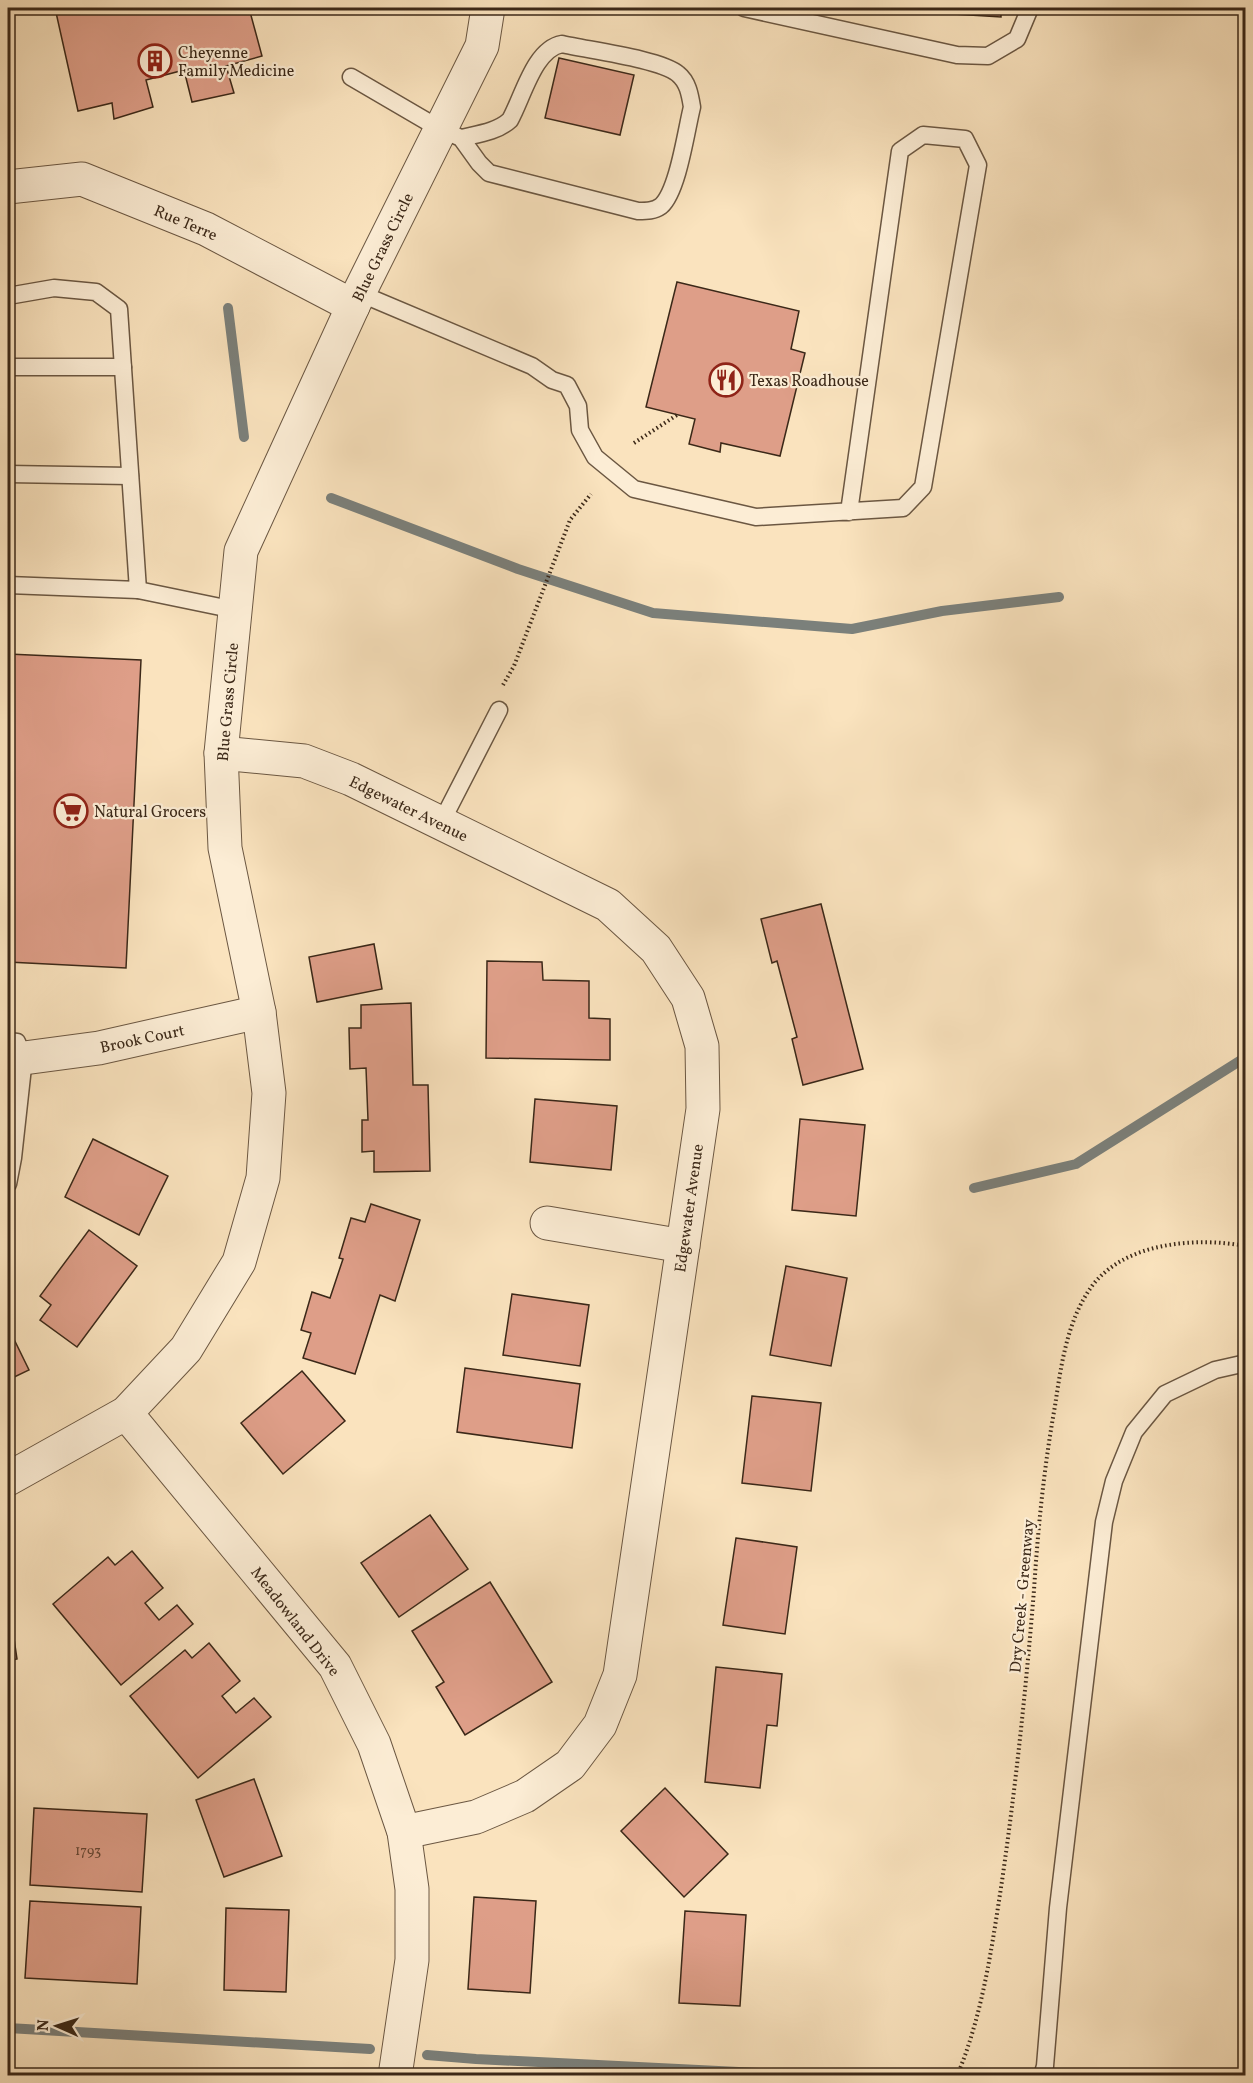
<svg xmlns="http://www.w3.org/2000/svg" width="1253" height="2083" font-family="Vollkorn,serif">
	<rect width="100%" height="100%" fill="#fae3be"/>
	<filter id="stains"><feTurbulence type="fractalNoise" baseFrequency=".00333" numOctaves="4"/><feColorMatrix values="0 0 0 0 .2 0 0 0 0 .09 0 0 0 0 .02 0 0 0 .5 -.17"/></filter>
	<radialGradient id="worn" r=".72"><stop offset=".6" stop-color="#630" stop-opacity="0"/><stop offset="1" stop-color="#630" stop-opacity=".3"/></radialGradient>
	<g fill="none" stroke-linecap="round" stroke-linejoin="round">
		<g stroke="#7b807b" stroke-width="10">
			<path d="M 228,308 L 244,437"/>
			<path d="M 331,498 L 518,569 L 653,613 L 852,629 L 942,611 L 1059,597"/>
			<path d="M 974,1188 L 1076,1164 L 1246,1057"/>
			<path d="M 8,2028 L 370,2049"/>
			<path d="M 427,2055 L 476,2059 L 819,2076"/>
		</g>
	</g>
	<g fill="#de9e88" stroke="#3b2818" stroke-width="1.5">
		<path d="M 55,8 L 249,8 L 262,56 L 226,66 L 234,93 L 192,102 L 184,70 L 146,80 L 153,107 L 114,119 L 112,103 L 78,111 Z"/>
		<path d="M 855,8 L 1001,8 L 1001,17 Z"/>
		<path d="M 559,58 L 634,75 L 620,135 L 545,118 Z"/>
		<path d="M 677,282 L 799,311 L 791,349 L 805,353 L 780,456 L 721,443 L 720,452 L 689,444 L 695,419 L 646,407 Z"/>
		<path d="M 8,654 L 141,660 L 126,968 L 8,962 Z"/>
		<path d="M 821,904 L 863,1069 L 803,1085 L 792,1039 L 797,1037 L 777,961 L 772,963 L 761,919 Z"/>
		<path d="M 374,944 L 382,989 L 317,1002 L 309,957 Z"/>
		<path d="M 487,961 L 542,962 L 543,980 L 589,981 L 589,1018 L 610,1019 L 610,1060 L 486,1058 Z"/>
		<path d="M 411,1003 L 413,1085 L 428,1085 L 430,1171 L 374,1172 L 374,1151 L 362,1152 L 362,1120 L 368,1120 L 366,1068 L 350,1069 L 349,1028 L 361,1028 L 361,1005 Z"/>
		<path d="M 535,1099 L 617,1106 L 611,1170 L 530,1162 Z"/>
		<path d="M 800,1119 L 865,1125 L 856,1216 L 792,1210 Z"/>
		<path d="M 93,1139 L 168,1176 L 139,1235 L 65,1197 Z"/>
		<path d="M 371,1204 L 420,1220 L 395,1301 L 380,1295 L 355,1374 L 303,1358 L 311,1333 L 301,1330 L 312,1292 L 330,1298 L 343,1259 L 339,1258 L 351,1218 L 365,1222 Z"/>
		<path d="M 89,1230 L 137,1266 L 77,1347 L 40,1320 L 51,1305 L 40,1296 Z"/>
		<path d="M 786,1266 L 847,1278 L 831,1366 L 770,1355 Z"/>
		<path d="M 512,1294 L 589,1305 L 580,1366 L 503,1355 Z"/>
		<path d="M 9,1329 L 29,1370 L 8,1380 L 8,1330 Z"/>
		<path d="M 465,1368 L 580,1384 L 572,1448 L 457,1432 Z"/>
		<path d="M 302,1371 L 345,1421 L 283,1474 L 241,1423 Z"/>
		<path d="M 752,1396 L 821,1403 L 811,1491 L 742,1483 Z"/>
		<path d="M 430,1515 L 468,1569 L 399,1617 L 361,1563 Z"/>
		<path d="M 736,1538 L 797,1547 L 785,1634 L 723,1625 Z"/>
		<path d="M 132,1551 L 163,1588 L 145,1603 L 159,1620 L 177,1605 L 193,1624 L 121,1685 L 53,1604 L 108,1557 L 115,1565 Z"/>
		<path d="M 490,1582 L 552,1682 L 465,1735 L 436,1687 L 444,1682 L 412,1631 Z"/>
		<path d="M 8,1598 L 17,1659 L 8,1661 Z"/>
		<path d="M 209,1643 L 240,1681 L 222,1696 L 236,1713 L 254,1698 L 271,1717 L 198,1778 L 130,1696 L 185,1650 L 192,1658 Z"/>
		<path d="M 716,1667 L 782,1674 L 777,1726 L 767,1725 L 760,1788 L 705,1782 Z"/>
		<path d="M 254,1779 L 282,1856 L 224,1877 L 196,1800 Z"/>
		<path d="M 665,1788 L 728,1854 L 684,1897 L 621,1831 Z"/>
		<path d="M 34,1808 L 147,1814 L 142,1892 L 30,1885 Z"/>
		<path d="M 474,1897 L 536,1901 L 530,1993 L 468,1989 Z"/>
		<path d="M 30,1901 L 141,1907 L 137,1984 L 25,1978 Z"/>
		<path d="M 226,1908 L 289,1910 L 286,1992 L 224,1990 Z"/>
		<path d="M 685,1911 L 746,1915 L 740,2006 L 679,2003 Z"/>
	</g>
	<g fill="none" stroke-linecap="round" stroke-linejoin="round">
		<defs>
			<g id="lane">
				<path d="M 744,8 L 957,55 L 988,56 L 1017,39 L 1030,8"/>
				<path d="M 351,77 L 440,129 L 461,138 L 479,163 L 489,173 L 638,211 C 647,211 654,211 661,206 C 678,191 686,131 692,107 C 690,95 688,82 678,74 C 661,59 587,50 562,44 C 534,49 523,97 510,120 C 497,132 478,134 461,138"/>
				<path d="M 359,293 L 532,366 L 552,380 L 567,385 L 578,406 L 580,430 L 595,457 L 634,489 L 756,517 L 903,508 L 923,487 L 978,165 L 965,139 L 923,135 L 900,151 L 849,512"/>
				<path d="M 8,296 L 54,288 L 96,292 L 119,309 L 138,590 L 8,585"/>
				<path d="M 8,367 L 123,367"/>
				<path d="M 8,474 L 130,476"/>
				<path d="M 138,590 L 235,610"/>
				<path d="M 441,823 L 499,710"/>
				<path d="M 8,1041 L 17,1042 L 24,1058 L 13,1158 L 8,1184"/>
				<path d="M 1042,2076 L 1045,2066 L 1058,1908 L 1104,1522 L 1114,1481 L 1134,1432 L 1165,1394 L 1215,1370 L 1246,1363"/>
			</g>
			<g id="street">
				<path d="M 8,187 L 82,179 L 206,229 L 353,306"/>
				<path d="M 221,753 L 304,761 L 351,779 L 608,905 L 656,949 L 688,998 L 702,1046 L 703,1109 L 620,1675 L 600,1725 L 570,1765 L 525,1796 L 476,1817 L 404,1832"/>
				<path d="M 24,1058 L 99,1048 L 259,1012"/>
				<path d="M 547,1223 L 683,1246"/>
				<path d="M 126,1413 L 335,1666 L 374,1744 L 404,1832 L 412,1889 L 412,1960 L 395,2076"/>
				<path d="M 8,1479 L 126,1413 L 186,1349 L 239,1262 L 263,1178 L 269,1093 L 259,1012 L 225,848 L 221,753 L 241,551 L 359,293 L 482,46 L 488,8"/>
			</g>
		</defs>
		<use href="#lane" stroke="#6b5742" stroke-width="19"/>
		<use href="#street" stroke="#6b5742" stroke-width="35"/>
		<g stroke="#3b2818" stroke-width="4" stroke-dasharray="1.5 3" stroke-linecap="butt">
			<path d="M 634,443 L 677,415"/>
			<path d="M 503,685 L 514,666 L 570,520 L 591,494"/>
			<path d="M 957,2076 C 983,2014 992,1946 1002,1881 C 1016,1784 1026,1688 1034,1590 C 1038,1528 1044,1467 1055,1406 C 1061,1366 1067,1320 1092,1286 C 1125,1242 1196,1237 1246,1246"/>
		</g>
		<use href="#lane" stroke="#fcedd5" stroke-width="16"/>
		<use href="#street" stroke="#fcedd5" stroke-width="33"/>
	</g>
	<defs>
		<symbol id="building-ring" viewBox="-11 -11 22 22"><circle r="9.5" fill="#fcedd5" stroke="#8f2418" stroke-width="1.5"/><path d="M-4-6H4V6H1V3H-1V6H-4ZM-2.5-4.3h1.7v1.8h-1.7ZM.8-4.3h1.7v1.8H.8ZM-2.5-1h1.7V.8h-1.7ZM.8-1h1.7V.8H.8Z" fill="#8f2418"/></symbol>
		<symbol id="restaurant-ring" viewBox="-11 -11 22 22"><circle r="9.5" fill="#fcedd5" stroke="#8f2418" stroke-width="1.5"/><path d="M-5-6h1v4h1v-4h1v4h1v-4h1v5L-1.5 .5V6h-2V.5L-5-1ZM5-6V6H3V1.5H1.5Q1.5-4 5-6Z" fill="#8f2418"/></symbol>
		<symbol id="supermarket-ring" viewBox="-11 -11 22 22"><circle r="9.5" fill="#fcedd5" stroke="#8f2418" stroke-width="1.5"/><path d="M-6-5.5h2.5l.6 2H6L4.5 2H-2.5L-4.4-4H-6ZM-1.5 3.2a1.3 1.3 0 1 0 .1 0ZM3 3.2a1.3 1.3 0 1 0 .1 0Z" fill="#8f2418"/></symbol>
	</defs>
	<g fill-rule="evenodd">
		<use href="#building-ring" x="136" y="42" width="38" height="38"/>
		<use href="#restaurant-ring" x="707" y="361" width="38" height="38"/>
		<use href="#supermarket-ring" x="52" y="792" width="38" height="38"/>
	</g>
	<g text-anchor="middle" stroke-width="4.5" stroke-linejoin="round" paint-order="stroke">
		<g font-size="14" fill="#644634">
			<text x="88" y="1855">1793</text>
		</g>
		<g font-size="16" fill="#3b2818" stroke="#fcedd5" text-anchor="start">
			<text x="178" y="58">Cheyenne<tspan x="178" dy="18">Family Medicine</tspan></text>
			<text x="749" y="386">Texas Roadhouse</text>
			<text x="94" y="817">Natural Grocers</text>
		</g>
		<g font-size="16" fill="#3b2818" stroke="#fcedd5">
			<text transform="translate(186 222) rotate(23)" y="6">Rue Terre</text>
			<text transform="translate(382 247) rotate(-64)" y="6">Blue Grass Circle</text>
			<text transform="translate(227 702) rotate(-85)" y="6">Blue Grass Circle</text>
			<text transform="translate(409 808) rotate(26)" y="6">Edgewater Avenue</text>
			<text transform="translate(142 1038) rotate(-12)" y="6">Brook Court</text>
			<text transform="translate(688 1208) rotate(-82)" y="6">Edgewater Avenue</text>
			<text transform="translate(1021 1596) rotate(-85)" y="6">Dry Creek - Greenway</text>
			<text transform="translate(296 1621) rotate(52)" y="6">Meadowland Drive</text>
		</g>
	</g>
	<rect width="1253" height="2083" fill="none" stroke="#fae3be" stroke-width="30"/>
	<rect x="9" y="9" width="1235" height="2065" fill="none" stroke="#3b2818" stroke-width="3"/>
	<rect x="15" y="15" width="1223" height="2053" fill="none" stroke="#3b2818" stroke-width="1.5"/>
	<g transform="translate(57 2026) rotate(273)" stroke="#fcedd5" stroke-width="4.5" paint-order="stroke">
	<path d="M0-4.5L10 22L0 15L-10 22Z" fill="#3b2818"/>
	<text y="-9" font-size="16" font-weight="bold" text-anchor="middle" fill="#3b2818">N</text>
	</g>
	<rect width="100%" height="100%" filter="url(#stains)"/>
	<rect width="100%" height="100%" fill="url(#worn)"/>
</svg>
